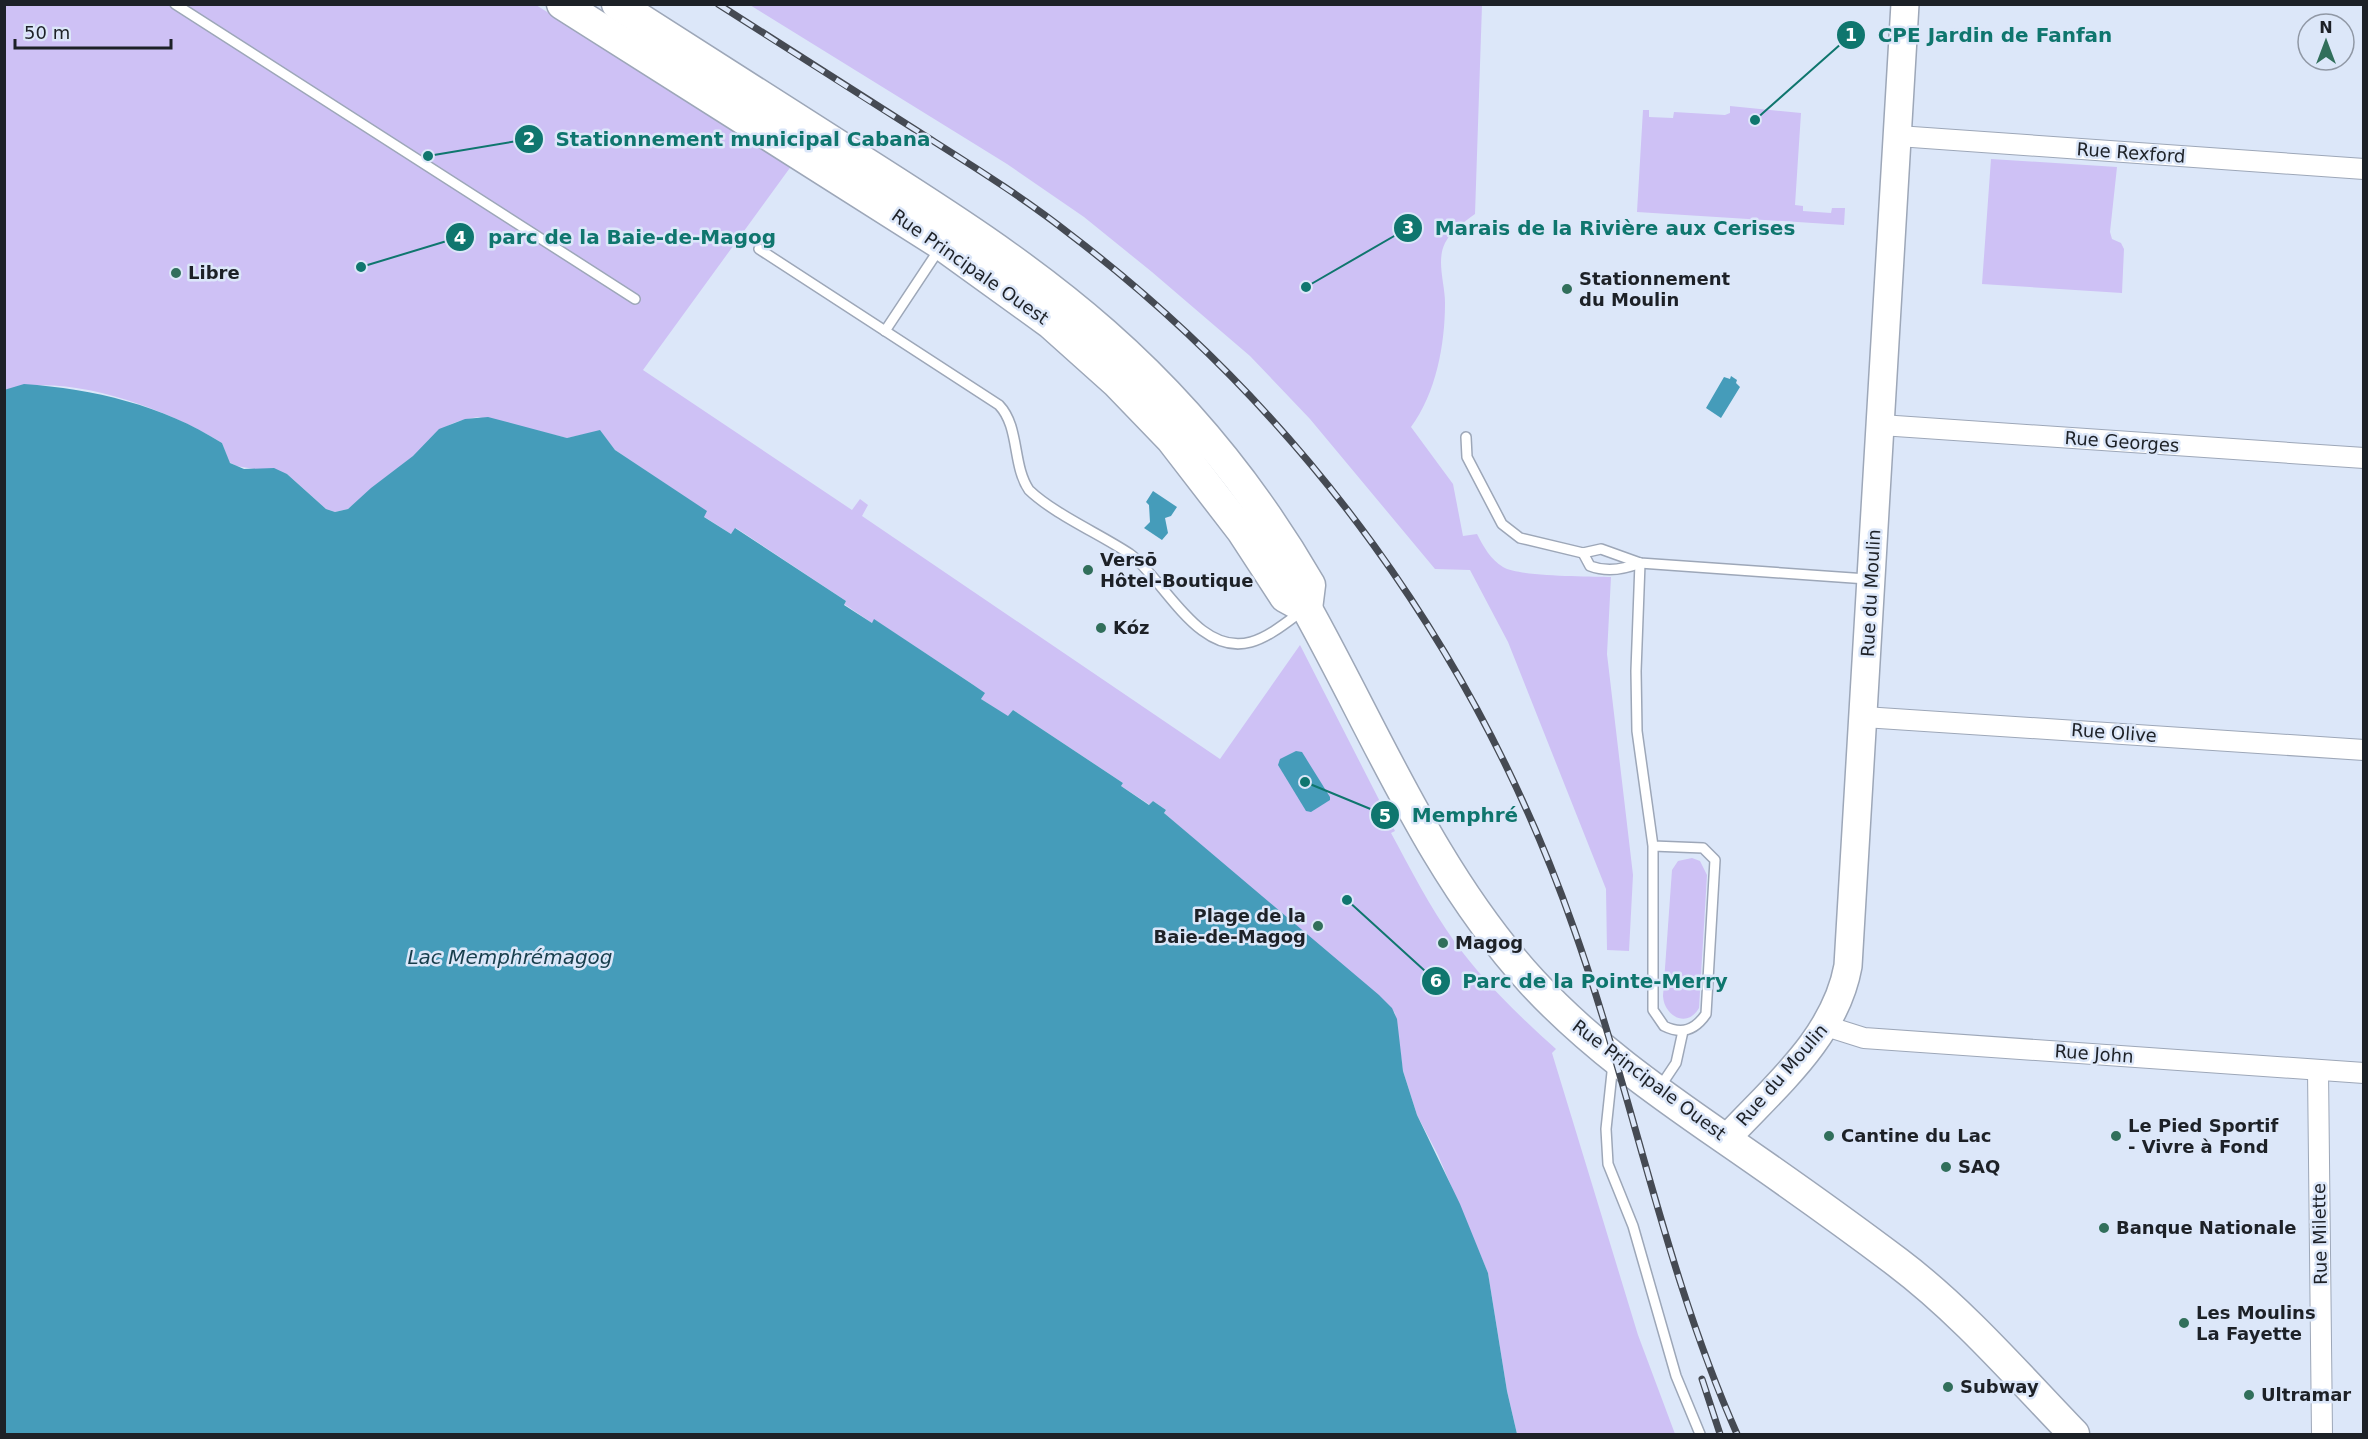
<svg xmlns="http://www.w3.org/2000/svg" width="2368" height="1439" font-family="'DejaVu Sans',sans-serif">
	<rect width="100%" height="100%" fill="#dce7f9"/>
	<g fill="#cec1f5">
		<path d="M 5,5 L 536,5 L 792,165 L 643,370 L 852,510 L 860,499 L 868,505 L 862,516 L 1220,759 L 1300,645 L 1395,831 L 1391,833 C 1411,870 1430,907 1454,941 C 1483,981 1519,1016 1556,1049 L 1552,1053 L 1638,1335 L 1675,1434 L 1517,1434 L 1507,1391 L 1488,1273 L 1438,1155 L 1417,1115 L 1403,1071 L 1395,1013 L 1164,813 L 1166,810 L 1153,801 L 1150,805 L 1121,786 L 1123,783 L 1013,710 L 1008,717 L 981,699 L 984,693 L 972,684 L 875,620 L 872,623 L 844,604 L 846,601 L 736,528 L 731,534 L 703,516 L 706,511 L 615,450 L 600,431 L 567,438 L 478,417 C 440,423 439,433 413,457 C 392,475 369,491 348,509 L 335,512 L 326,509 L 287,474 L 236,466 L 229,462 L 222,443 C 167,409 69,372 5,390 Z"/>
		<path d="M 750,5 L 1482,5 L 1475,214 C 1464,222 1451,231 1445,243 C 1436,261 1445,284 1445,303 C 1445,345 1436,393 1411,427 L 1453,484 L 1463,536 L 1477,534 C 1483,546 1491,560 1503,567 C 1520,577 1588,576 1611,577 L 1607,654 L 1633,875 L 1629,951 L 1607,950 L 1606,889 L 1508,642 L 1470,570 L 1435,569 L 1310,419 L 1250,356 L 1152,272 L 1084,217 L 1007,164 Z"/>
		<path d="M 1730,106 L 1801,113 L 1795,205 L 1803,206 L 1803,211 L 1831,213 L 1832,208 L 1845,208 L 1844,225 L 1637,212 L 1643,110 L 1649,110 L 1649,117 L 1673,118 L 1674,112 L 1725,115 L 1730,113 Z"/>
		<path d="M 1991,159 L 2117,167 L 2110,232 L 2112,239 L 2121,243 L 2124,249 L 2122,293 L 1982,284 Z"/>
		<path d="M 1692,858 L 1700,861 L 1707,875 L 1699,1008 C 1687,1029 1664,1016 1663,996 L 1672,870 L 1678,861 Z"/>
	</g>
	<g fill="#459cba">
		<path d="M 1731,376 L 1737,380 L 1736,383 L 1740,387 L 1721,418 L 1706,408 L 1724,377 L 1730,379 Z"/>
		<path d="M 24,384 C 94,389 162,405 222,443 L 230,463 L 244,469 L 274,468 L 287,474 L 326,509 L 335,512 L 348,509 L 371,488 L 413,456 L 439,429 L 465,419 L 488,417 L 567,438 L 600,430 L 615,450 L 707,511 L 704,517 L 731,534 L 735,528 L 846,601 L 844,605 L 872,623 L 874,619 L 972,684 L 985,693 L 981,699 L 1008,716 L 1013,710 L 1123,783 L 1121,786 L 1149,805 L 1153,801 L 1166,810 L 1164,813 L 1379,995 L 1392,1008 L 1397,1019 L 1403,1071 L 1417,1115 L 1460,1204 L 1488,1273 L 1507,1391 L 1517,1434 L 5,1434 L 4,390 Z"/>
		<path d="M 1153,491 L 1177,507 L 1171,516 L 1165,518 L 1168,533 L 1162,540 L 1144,528 L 1150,522 L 1149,505 L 1146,502 Z"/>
		<path d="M 1296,751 L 1302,752 L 1330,797 L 1330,800 L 1311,812 L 1306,811 L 1278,765 L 1280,759 Z"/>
	</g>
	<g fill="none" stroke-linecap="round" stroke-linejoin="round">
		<defs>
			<g id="lane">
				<path d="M 175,4 L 635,299"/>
				<path d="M 759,249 L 999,405 C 1020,427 1012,465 1029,490 C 1054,514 1100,534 1130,554 C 1164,579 1198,657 1251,642 C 1269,637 1287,622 1302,611"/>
				<path d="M 885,331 L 940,248"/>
				<path d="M 1466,437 L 1467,457 L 1502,524 L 1520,538 L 1583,553 L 1601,549 L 1640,563 L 1867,579"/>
				<path d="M 1583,553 L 1590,566 C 1606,572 1625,569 1640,563"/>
				<path d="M 1640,563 L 1636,671 L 1637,731 L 1653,846 L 1653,1010 L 1664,1026 C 1682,1035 1695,1030 1706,1014 L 1715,860 L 1703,848 L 1653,846"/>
				<path d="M 1613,1063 L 1606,1129 L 1608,1164 L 1633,1226 L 1676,1376 L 1700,1434"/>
				<path d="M 1660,1087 L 1676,1063 L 1683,1031"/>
			</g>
			<g id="street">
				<path d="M 1898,136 L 2364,169"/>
				<path d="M 1881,425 L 2364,458"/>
				<path d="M 1864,717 L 2364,750"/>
				<path d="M 1826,1026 L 1864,1038 L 2364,1073"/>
				<path d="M 2318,1070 L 2322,1434"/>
			</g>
			<path id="secondary" d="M 1726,1139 C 1773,1088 1835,1038 1848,966 L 1905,4"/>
			<g id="primary">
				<path d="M 562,4 L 942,245 L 1050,323 L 1117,383 L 1171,439 L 1242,531 L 1285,597 L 1307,609 C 1377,735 1433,874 1532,982 C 1588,1043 1656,1091 1724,1138 C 1782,1178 1840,1219 1897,1262 C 1962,1311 2017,1375 2074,1434"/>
				<path d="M 617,4 C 698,56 778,107 858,158 C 943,212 1028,266 1104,333 C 1187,406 1255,490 1310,585 L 1307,609"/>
			</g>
		</defs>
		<use href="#lane" stroke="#9da7b8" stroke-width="12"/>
		<use href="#street" stroke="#9da7b8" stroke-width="22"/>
		<use href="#secondary" stroke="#9da7b8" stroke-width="30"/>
		<use href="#primary" stroke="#9da7b8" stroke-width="33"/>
		<use href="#lane" stroke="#fff" stroke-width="9"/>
		<use href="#street" stroke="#fff" stroke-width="20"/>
		<use href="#secondary" stroke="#fff" stroke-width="27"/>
		<use href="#primary" stroke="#fff" stroke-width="30"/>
		<defs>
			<g id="rail">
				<path d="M 718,4 C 785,47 852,90 919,132 C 971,165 1023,197 1071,235 C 1304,413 1477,652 1574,929 C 1633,1096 1665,1272 1737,1434"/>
				<path d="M 1702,1379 L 1720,1434"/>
			</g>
		</defs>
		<use href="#rail" stroke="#454a53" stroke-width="7"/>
		<use href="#rail" stroke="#dce7f9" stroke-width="4.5" stroke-dasharray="14" stroke-linecap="butt"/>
	</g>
	<g fill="#316f5b" stroke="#dce7f9" stroke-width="2">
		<circle cx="176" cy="273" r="6"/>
		<circle cx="1567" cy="289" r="6"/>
		<circle cx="1088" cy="570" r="6"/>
		<circle cx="1101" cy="628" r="6"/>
		<circle cx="1318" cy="926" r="6"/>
		<circle cx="1443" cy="943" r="6"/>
		<circle cx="1829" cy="1136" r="6"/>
		<circle cx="2116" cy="1136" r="6"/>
		<circle cx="1946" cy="1167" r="6"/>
		<circle cx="2104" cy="1228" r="6"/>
		<circle cx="2184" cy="1323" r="6"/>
		<circle cx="1948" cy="1387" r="6"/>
		<circle cx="2249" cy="1395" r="6"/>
	</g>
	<g text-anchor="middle" stroke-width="5" stroke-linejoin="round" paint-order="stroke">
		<g font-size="18" fill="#1d2127" stroke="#dce7f9">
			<text transform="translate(2131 153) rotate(4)" y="6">Rue Rexford</text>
			<text transform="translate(970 267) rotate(35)" y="6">Rue Principale Ouest</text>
			<text transform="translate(2122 442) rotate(4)" y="6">Rue Georges</text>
			<text transform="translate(1871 593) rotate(-87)" y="6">Rue du Moulin</text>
			<text transform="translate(2114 733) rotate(4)" y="6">Rue Olive</text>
			<text transform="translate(2094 1054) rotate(4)" y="6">Rue John</text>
			<text transform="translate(1782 1075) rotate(-49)" y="6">Rue du Moulin</text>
			<text transform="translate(1649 1080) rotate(37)" y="6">Rue Principale Ouest</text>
			<text transform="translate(2320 1234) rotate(-91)" y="6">Rue Milette</text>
		</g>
		<g font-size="18" font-weight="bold" fill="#1d2127" stroke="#dce7f9" text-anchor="start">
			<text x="188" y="279">Libre</text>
			<text x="1579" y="285">Stationnement<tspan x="1579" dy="21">du Moulin</tspan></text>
			<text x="1100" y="566">Versō<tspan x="1100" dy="21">Hôtel-Boutique</tspan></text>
			<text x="1113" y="634">Kóz</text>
			<text x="1306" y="922" text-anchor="end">Plage de la<tspan x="1306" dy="21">Baie-de-Magog</tspan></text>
			<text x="1455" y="949">Magog</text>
			<text x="2128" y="1132">Le Pied Sportif<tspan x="2128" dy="21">- Vivre à Fond</tspan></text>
			<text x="1841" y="1142">Cantine du Lac</text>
			<text x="1958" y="1173">SAQ</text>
			<text x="2116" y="1234">Banque Nationale</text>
			<text x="2196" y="1319">Les Moulins<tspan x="2196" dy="21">La Fayette</tspan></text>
			<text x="1960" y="1393">Subway</text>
			<text x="2261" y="1401">Ultramar</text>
		</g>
		<g font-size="20" font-style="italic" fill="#173e4c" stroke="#dce7f9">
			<text x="510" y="964">Lac Memphrémagog</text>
		</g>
	</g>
	<path fill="none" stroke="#0f766e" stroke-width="2" d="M1755 120L1851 35M428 156L529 139M1306 287L1408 228M361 267L460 237M1305 782L1385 815M1347 900L1436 981"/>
	<g fill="#0f766e" stroke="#dce7f9" stroke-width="2">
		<circle cx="1755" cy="120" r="6"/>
		<circle cx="428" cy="156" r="6"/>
		<circle cx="1306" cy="287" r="6"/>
		<circle cx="361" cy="267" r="6"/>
		<circle cx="1305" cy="782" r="6"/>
		<circle cx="1347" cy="900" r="6"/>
		<circle cx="1851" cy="35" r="15"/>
		<circle cx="529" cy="139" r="15"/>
		<circle cx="1408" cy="228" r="15"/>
		<circle cx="460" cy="237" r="15"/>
		<circle cx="1385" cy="815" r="15"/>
		<circle cx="1436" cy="981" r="15"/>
	</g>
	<g font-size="18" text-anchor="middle" font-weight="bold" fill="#fff">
		<text x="1851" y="41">1</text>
		<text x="529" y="145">2</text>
		<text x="1408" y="234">3</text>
		<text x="460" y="244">4</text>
		<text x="1385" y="822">5</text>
		<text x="1436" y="987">6</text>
	</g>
	<g font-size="20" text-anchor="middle" font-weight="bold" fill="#0f766e" stroke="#dce7f9" stroke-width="5" stroke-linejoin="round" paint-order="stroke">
		<text x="1995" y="42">CPE Jardin de Fanfan</text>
		<text x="743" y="146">Stationnement municipal Cabana</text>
		<text x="1615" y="235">Marais de la Rivière aux Cerises</text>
		<text x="632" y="244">parc de la Baie-de-Magog</text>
		<text x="1465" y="822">Memphré</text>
		<text x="1595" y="988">Parc de la Pointe-Merry</text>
	</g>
	<rect width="2368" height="1439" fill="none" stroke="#1d2127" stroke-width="12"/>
	<g transform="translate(2326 42)"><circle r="28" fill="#dce7f9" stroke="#9098a5" stroke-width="1.5"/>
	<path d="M0-4.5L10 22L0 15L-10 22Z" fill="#316f5b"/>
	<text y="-9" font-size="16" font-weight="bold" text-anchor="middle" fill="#1d2127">N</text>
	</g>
	<path d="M15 39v9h156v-9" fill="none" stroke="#1d2127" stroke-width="3"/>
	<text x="24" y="39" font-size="18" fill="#1d2127" stroke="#dce7f9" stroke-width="4.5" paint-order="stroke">50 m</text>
</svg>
